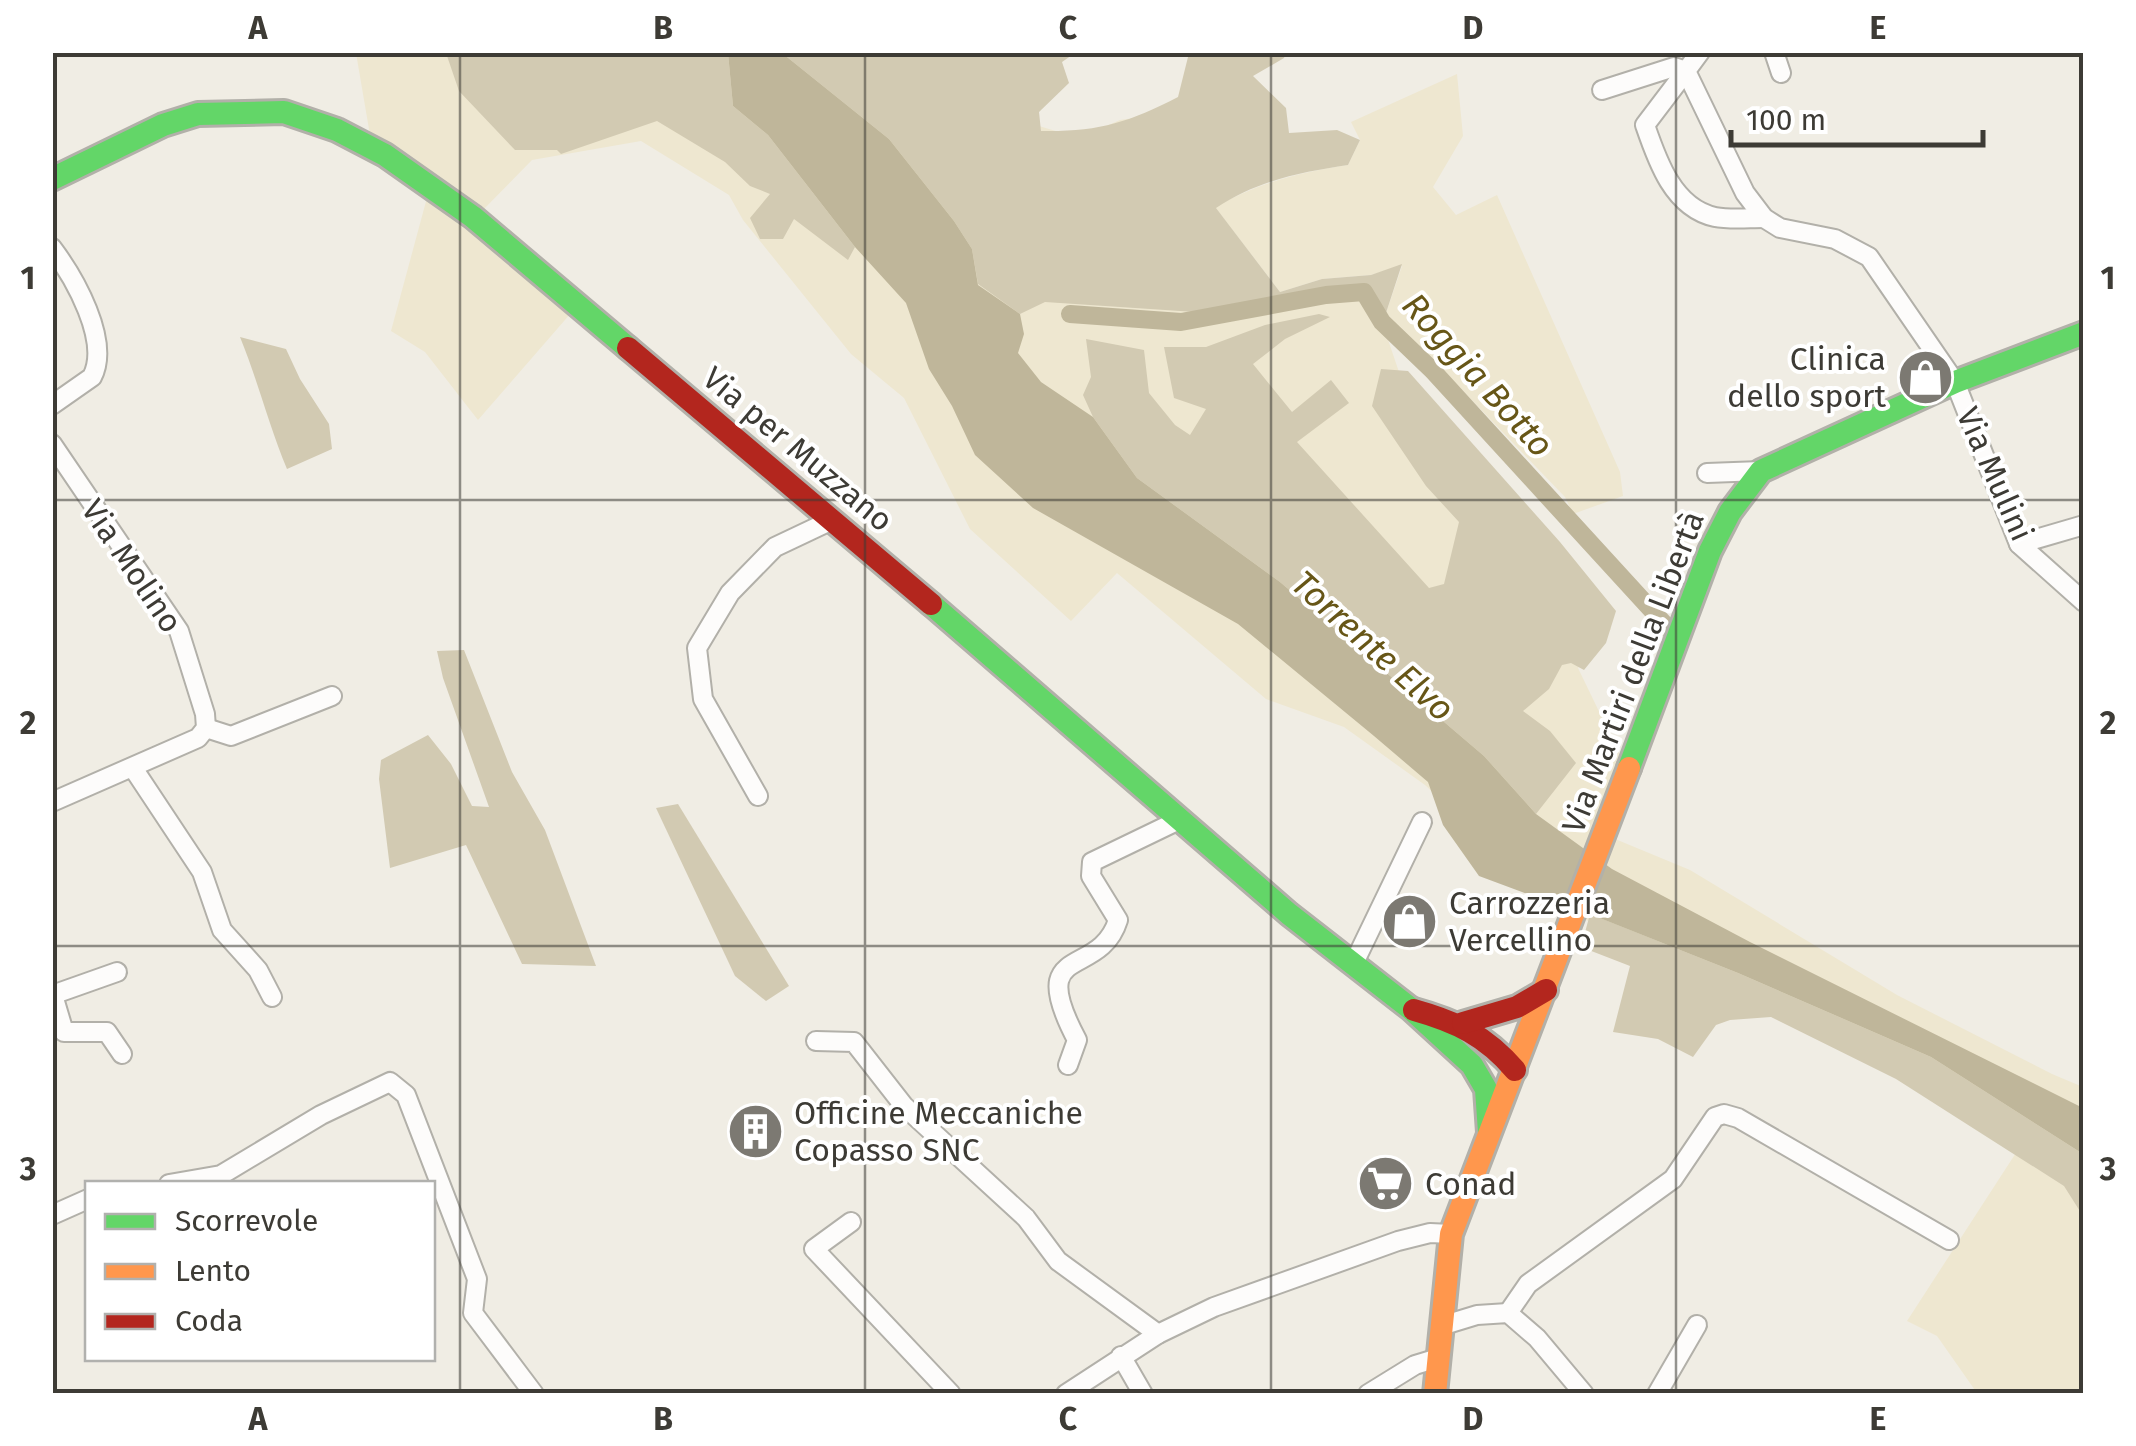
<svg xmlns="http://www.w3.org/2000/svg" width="2136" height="1446" font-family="'Fira Sans',sans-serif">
	<rect width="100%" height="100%" fill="#f0ede4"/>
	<g fill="#eee7d0">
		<path d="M 356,53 L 955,53 L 1039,126 L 1079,138 L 1120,120 L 1161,114 L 1191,193 L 1258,310 L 1360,296 L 1382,322 L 1399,372 L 1559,552 L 1611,629 L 1578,668 L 1622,759 L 1591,829 L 1690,870 L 1897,995 L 2052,1074 L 2083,1087 L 2083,1393 L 1977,1393 L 1937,1336 L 1907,1321 L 2023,1142 L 1664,954 L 1556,907 L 1425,785 L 1344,727 L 1266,699 L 1117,573 L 1071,621 L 970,529 L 904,398 L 851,354 L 743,220 L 729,195 L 641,141 L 532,160 L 483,210 L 370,135 Z"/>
		<path d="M 1457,74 L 1463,136 L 1433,187 L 1456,215 L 1497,195 L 1620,472 L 1623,496 L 1573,514 L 1565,497 L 1436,363 L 1385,316 L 1402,266 L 1371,275 L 1322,279 L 1280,292 L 1215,207 C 1258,183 1300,172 1348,165 L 1360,140 L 1351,122 Z"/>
		<path d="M 428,194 L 571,313 L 478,420 L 425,352 L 391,331 Z"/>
	</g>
	<g fill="#d2cab2">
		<path d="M 446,53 L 728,53 L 733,106 L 768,135 L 855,247 L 848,260 L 794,219 L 783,239 L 760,239 L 750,218 L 770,194 L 750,186 L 725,162 L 657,121 L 561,154 L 557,150 L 515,150 L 459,91 Z"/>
		<path d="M 782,53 L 1075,53 L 1062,62 L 1069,83 L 1039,112 L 1041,131 C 1097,132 1128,123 1178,97 L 1188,57 L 1198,53 L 1286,53 L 1284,58 L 1253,76 L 1286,108 L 1289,133 L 1337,130 L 1360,140 L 1348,165 C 1301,172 1256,181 1216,208 L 1280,292 L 1322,279 L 1371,275 L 1402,264 L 1385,316 L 1366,290 L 1324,293 L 1210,313 L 1045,302 L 1020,314 L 978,284 L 972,249 L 954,221 L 889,139 Z"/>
		<path d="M 1319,314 L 1330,317 L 1285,339 L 1253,364 L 1292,412 L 1331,380 L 1349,403 L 1297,442 L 1429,588 L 1444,584 L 1459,522 L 1426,486 L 1372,406 L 1381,369 L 1408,371 L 1560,542 L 1616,611 L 1606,643 L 1584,670 L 1571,663 L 1562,665 L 1549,689 L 1523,711 L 1550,731 L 1576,763 L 1536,814 L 1484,756 L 1280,582 L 1137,478 L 1093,417 L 1083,395 L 1091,377 L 1086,339 L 1144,350 L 1149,393 L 1175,425 L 1190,435 L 1206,409 L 1174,398 L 1164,347 L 1206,347 L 1265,325 Z"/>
		<path d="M 240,337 L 286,349 L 300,379 L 329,424 L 332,449 L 287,469 C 269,426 258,381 240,337 Z"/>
		<path d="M 464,650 L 512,772 L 545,830 L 596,966 L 522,964 L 466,845 L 390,868 L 379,779 L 381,760 L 428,735 L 451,764 L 472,806 L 489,807 L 443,678 L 437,651 Z"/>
		<path d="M 678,804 L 789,986 L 766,1001 L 735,976 L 656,808 Z"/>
		<path d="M 1590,914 L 1738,973 L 1931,1057 L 2083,1154 L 2083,1216 L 2064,1186 L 1896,1079 L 1771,1017 L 1730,1020 L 1716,1025 L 1693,1057 L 1658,1039 L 1613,1032 L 1630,966 L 1581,947 Z"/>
	</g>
	<path fill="#bfb69a" d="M 728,53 L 782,53 L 889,139 L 954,221 L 972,249 L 978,285 L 1020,314 L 1024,334 L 1018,353 L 1041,382 L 1093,417 L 1137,478 L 1280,582 L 1484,756 L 1536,814 L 1612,869 L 1750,942 L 2083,1108 L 2083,1154 L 1931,1057 L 1738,973 L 1562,903 L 1530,895 L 1479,876 L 1443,825 L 1428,782 L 1374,736 L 1238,624 L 1033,508 L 975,455 L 952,406 L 929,369 L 906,303 L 855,247 L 768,135 L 733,106 Z"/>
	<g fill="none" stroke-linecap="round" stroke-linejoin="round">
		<path stroke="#bfb69a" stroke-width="18" d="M 1070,314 L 1181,322 L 1326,295 L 1364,292 L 1382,322 L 1432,370 L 1669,629"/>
		<defs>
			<g id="street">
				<path d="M 1700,52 L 1686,71 L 1745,193 L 1764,218 L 1780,228 L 1835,239 L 1869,257 L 1955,382 L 2019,544 L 2084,602"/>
				<path d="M 1774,52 L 1781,73"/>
				<path d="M 1686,71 L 1645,125 C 1657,160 1673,208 1715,217 C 1730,220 1748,218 1764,218"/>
				<path d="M 1602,90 L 1674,67 L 1686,71"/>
				<path d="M 52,248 C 74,277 111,341 92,377 L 52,405"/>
				<path d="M 52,444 L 179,631 L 205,714 L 206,728 L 198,738 L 52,802"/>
				<path d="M 1707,473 L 1761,471"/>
				<path d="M 2019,544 L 2084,525"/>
				<path d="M 206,728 L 231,736 L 332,696"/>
				<path d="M 133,768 L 202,872 L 222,930 L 258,970 L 272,997"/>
				<path d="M 758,796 L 703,699 L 697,648 L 730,593 L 775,547 L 832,520"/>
				<path d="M 1354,963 L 1422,822"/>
				<path d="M 52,995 L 117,972"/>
				<path d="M 53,995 L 64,1032 L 107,1032 L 122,1054"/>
				<path d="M 816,1041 L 854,1042 L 904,1106 L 1026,1218 L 1058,1261 L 1158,1334"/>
				<path d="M 1068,1065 L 1077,1040 C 1024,940 1099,981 1118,920 L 1091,876 L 1092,862 L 1179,820"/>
				<path d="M 169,1184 L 221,1175 L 321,1115 L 390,1082 L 406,1095 L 477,1279 L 473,1313 L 534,1394"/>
				<path d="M 52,1215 L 88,1199"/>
				<path d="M 851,1222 L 814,1249 L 951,1394"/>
				<path d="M 1508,1313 L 1528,1284 L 1673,1179 L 1715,1117 L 1724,1114 L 1738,1118 L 1949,1240"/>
				<path d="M 1441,1326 L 1477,1315 L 1508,1313 L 1537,1338 L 1584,1394"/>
				<path d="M 1121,1356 L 1143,1394"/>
				<path d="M 1066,1394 L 1158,1334 L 1214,1307 L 1398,1241 L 1430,1233 L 1451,1234"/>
				<path d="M 1368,1394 L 1415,1365 L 1438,1358"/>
				<path d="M 1657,1394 L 1697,1325"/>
			</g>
			<g id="fast">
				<path d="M 52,179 L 163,125 L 198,114 L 284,112 L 337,130 L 385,155 L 473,217 L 628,348"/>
				<path d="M 931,604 L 1289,914 L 1411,1009 L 1472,1065 L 1486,1089 L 1489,1132"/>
				<path d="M 1629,768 L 1710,551 L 1730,512 L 1761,471 L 1955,382 L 2084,333"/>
			</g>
			<path id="slow" d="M 1435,1394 L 1451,1234 L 1629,768"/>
			<g id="jam">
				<path d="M 628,348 L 931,604"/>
				<path d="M 1414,1010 C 1457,1022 1486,1036 1515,1070"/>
				<path d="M 1463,1023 L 1517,1007 L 1546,990"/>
			</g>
		</defs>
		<use href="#street" stroke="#b2b0a9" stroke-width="22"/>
		<use href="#fast" stroke="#b2b0a9" stroke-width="28"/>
		<use href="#slow" stroke="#b2b0a9" stroke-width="28"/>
		<use href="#jam" stroke="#b2b0a9" stroke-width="28"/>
		<use href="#street" stroke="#fdfcfb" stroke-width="18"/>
		<use href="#fast" stroke="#63d668" stroke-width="22"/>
		<use href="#slow" stroke="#ff974d" stroke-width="22"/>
		<use href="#jam" stroke="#b3261e" stroke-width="22"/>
	</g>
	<path fill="none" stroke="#3d3b35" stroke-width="2.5" stroke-opacity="0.55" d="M 460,52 L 460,1394M 865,52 L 865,1394M 1271,52 L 1271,1394M 1676,52 L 1676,1394M 52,500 L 2084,500M 52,946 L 2084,946"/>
	<defs>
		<symbol id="shop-disc" viewBox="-11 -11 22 22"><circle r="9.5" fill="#7c7972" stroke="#fff"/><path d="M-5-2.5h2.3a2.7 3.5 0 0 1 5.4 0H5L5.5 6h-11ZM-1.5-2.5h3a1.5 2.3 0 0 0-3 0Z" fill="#fff"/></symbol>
		<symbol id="building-disc" viewBox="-11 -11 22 22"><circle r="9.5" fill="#7c7972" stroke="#fff"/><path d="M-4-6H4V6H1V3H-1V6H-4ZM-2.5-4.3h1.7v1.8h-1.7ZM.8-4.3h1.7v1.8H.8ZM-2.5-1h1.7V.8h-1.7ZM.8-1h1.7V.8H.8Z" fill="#fff"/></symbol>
		<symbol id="supermarket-disc" viewBox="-11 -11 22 22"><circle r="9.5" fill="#7c7972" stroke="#fff"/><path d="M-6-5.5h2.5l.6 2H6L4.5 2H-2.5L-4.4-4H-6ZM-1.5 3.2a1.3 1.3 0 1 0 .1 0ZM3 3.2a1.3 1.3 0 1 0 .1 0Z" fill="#fff"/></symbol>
	</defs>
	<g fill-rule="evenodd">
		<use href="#shop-disc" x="1894" y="346" width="63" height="63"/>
		<use href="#shop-disc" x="1378" y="890" width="63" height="63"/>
		<use href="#building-disc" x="724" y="1100" width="63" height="63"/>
		<use href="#supermarket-disc" x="1354" y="1152" width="63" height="63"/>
	</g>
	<g text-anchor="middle" stroke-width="8" stroke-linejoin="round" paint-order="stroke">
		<g font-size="32" fill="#3d3b35" stroke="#fff" text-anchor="start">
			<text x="1886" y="370" text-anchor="end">Clinica<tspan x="1886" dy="37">dello sport</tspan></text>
			<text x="1449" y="914">Carrozzeria<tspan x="1449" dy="37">Vercellino</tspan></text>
			<text x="794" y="1124">Officine Meccaniche<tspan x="794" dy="37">Copasso SNC</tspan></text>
			<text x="1425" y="1195">Conad</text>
		</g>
		<g font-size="32" fill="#3d3b35" stroke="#fff">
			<text transform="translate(798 449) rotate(40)" y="11">Via per Muzzano</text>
			<text transform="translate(1995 474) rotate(66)" y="11">Via Mulini</text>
			<text transform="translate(132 566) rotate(56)" y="11">Via Molino</text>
			<text transform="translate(1633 672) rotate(-69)" y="11">Via Martiri della Libertà</text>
		</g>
		<g font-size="35" font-style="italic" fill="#675617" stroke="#fff">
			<text transform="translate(1478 375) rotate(48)" y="12">Roggia Botto</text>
			<text transform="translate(1373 646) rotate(42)" y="12">Torrente Elvo</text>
		</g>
	</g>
	<rect width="2136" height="1446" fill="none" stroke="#ffffff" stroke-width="110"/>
	<rect x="85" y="1181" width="350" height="180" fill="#ffffff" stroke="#b1b1ae" stroke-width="2.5"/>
	<rect x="105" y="1214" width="50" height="15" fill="#63d668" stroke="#b1b1ae" stroke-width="2.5"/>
	<text x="175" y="1231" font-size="30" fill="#3d3b35">Scorrevole</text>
	<rect x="105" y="1264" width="50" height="15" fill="#ff974d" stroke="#b1b1ae" stroke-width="2.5"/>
	<text x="175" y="1281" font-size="30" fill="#3d3b35">Lento</text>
	<rect x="105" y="1314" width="50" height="15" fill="#b3261e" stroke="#b1b1ae" stroke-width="2.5"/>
	<text x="175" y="1331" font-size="30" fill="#3d3b35">Coda</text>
	<path d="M1731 130v15h252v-15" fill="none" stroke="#3d3b35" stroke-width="5"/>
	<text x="1746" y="130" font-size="30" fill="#3d3b35" stroke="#ffffff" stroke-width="8" paint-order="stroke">100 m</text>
	<rect x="55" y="55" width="2026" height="1336" fill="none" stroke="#3d3b35" stroke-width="4"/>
	<g font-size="32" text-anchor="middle" font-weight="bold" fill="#3d3b35">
		<text x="258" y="39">A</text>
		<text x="663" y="39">B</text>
		<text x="1068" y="39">C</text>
		<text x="1473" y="39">D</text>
		<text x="1878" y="39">E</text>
		<text x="28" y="289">1</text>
		<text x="2108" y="289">1</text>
		<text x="28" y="734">2</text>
		<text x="2108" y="734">2</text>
		<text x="28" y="1180">3</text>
		<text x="2108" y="1180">3</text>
		<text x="258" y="1430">A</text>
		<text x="663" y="1430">B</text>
		<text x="1068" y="1430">C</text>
		<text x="1473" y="1430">D</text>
		<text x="1878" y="1430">E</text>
	</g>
</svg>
